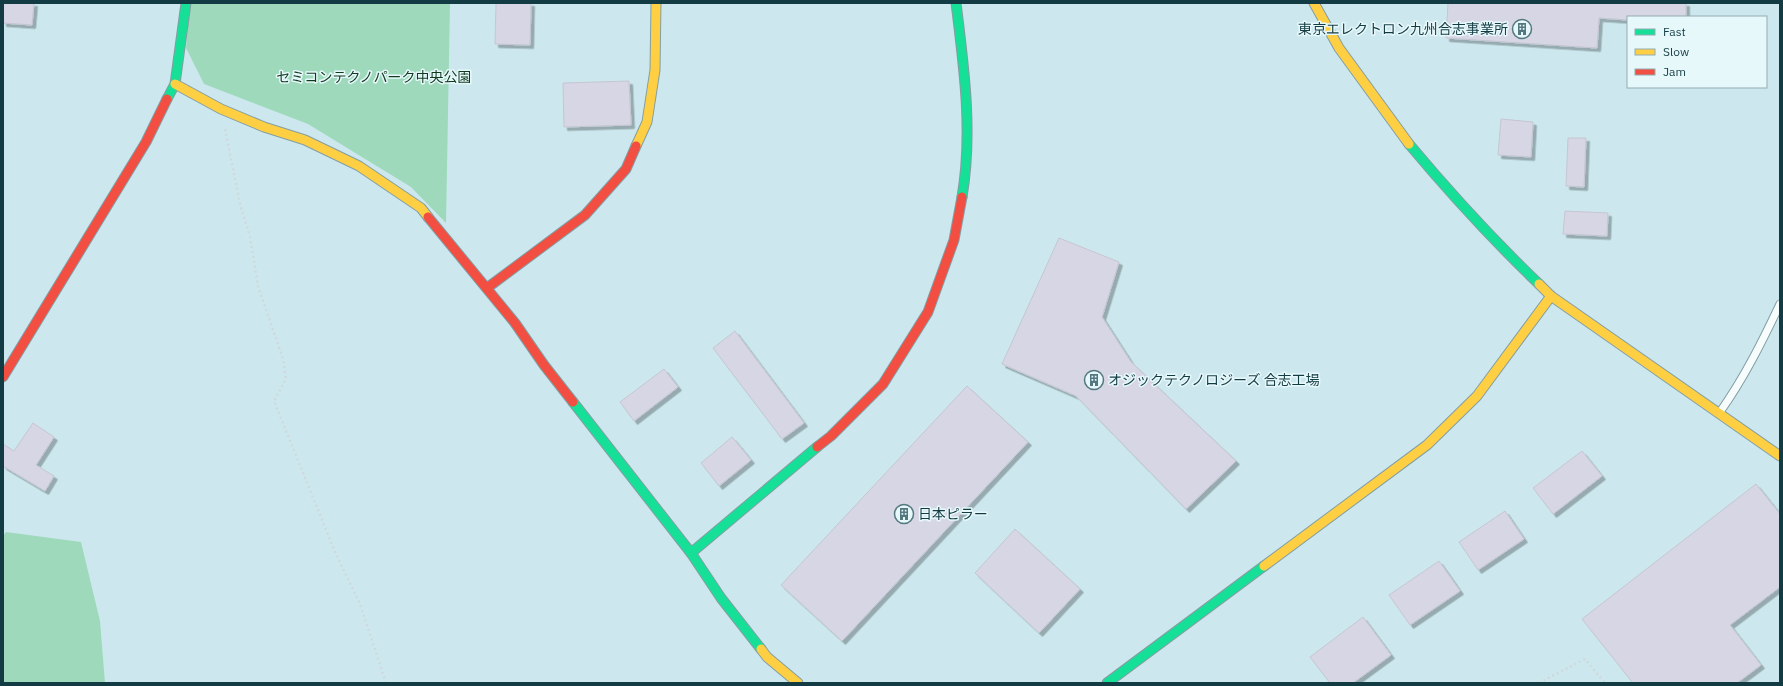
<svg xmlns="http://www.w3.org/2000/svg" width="1783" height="686" font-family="'IBM Plex Sans','Noto Sans JP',sans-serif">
	<defs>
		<filter id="shadow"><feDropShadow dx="3.5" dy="3.5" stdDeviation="0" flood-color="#0004"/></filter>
	</defs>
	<rect width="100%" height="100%" fill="#cce8ee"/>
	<g fill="#9ed9bb">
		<path d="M 190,3 L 450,3 L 446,223 L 411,187 L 308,124 L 204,84 L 186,48 Z"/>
		<path d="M 6,532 L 81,542 L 100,621 L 105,683 L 3,683 L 3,536 Z"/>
	</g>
	<g fill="#d7d6e4" stroke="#c5c6d2" filter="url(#shadow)">
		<path d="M 3,3 L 34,3 L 32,25 L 3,23 Z"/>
		<path d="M 496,3 L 531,3 L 530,45 L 495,44 Z"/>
		<path d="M 1448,3 L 1686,3 L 1686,17 L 1628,17 L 1628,20 L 1599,18 L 1597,48 L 1446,38 Z"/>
		<path d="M 629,81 L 631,125 L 564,127 L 563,83 Z"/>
		<path d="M 1501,119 L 1533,122 L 1531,157 L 1498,155 Z"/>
		<path d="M 1568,138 L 1586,138 L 1584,187 L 1566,186 Z"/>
		<path d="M 1565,211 L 1608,213 L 1607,236 L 1563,234 Z"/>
		<path d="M 1059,238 L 1119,262 L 1102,317 L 1131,362 L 1236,461 L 1186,509 L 1076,396 L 1002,364 Z"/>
		<path d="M 735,331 L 804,423 L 782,439 L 713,348 Z"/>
		<path d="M 664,369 L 678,387 L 634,421 L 620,402 Z"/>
		<path d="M 967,386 L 1028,442 L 842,641 L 781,585 Z"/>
		<path d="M 33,423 L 54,437 L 36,465 L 54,476 L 45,491 L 3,466 L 3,444 L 14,451 Z"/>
		<path d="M 732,437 L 751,460 L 719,486 L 701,463 Z"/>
		<path d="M 1582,451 L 1602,476 L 1553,514 L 1533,488 Z"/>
		<path d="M 1756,484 L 1780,514 L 1780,587 L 1730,625 L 1761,665 L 1737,683 L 1633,683 L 1582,619 Z"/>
		<path d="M 1505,511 L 1524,539 L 1478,570 L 1459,542 Z"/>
		<path d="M 1015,529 L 1080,589 L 1039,633 L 975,573 Z"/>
		<path d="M 1439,561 L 1460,591 L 1410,625 L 1389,595 Z"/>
		<path d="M 1363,617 L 1391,655 L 1353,683 L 1330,683 L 1310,657 Z"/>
	</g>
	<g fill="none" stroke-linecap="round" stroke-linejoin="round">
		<defs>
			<path id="lane" d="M 1720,412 C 1744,378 1762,342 1780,304"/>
			<g id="fast">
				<path d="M 956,3 C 964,67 973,133 962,197"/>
				<path d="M 167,99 L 175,84 L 186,3"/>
				<path d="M 1409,144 C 1450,193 1493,240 1539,284"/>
				<path d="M 573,402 L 691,553 L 721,598 L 761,649"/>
				<path d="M 691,553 L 817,447"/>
				<path d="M 1107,683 L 1264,566"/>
			</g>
			<g id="slow">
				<path d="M 1314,3 L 1339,48 L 1409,144"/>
				<path d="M 175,84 L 221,109 L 264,127 L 305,140 L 359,166 L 421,208 L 428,217"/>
				<path d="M 636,146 L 647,122 L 655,70 L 656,3"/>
				<path d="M 1539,284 L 1551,296 L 1780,456"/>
				<path d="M 1264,566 L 1427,445 L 1477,396 L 1551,296"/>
				<path d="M 761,649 L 767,657 L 798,683"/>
			</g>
			<g id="jam">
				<path d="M 428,217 L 515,323 L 544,365 L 573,402"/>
				<path d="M 487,288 L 585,215 L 626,169 L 636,146"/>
				<path d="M 3,377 L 146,142 L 167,99"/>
				<path d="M 817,447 L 831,436 L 883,384 L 928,312 L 954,240 L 962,197"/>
			</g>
		</defs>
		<use href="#lane" stroke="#839ea3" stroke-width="9"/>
		<use href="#fast" stroke="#839ea3" stroke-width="11"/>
		<use href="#slow" stroke="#839ea3" stroke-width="11"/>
		<use href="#jam" stroke="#839ea3" stroke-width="11"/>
		<g stroke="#cfd9db" stroke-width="2.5" stroke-dasharray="2 3" stroke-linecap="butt">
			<path d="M 225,129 L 240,204 L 250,237 L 258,286 L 283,359 L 286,379 L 274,401 L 335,552 L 360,604 L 386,683"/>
			<path d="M 1539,683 L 1585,659 L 1605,683"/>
		</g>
		<use href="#lane" stroke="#f7fcfc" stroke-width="7"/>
		<use href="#fast" stroke="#16e098" stroke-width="9"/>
		<use href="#slow" stroke="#ffcf43" stroke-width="9"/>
		<use href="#jam" stroke="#f24e42" stroke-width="9"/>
	</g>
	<defs>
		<symbol id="building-ring" viewBox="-11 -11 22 22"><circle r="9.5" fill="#e7f8fb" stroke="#54787f" stroke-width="1.5"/><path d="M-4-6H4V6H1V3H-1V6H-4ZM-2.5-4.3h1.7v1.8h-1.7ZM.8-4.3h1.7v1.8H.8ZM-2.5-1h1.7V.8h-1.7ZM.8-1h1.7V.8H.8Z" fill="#54787f"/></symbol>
	</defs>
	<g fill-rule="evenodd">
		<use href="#building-ring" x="1511" y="18" width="22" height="22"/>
		<use href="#building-ring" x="1083" y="369" width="22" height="22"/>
		<use href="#building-ring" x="893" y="503" width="22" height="22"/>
	</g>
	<g text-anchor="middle" stroke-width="3" stroke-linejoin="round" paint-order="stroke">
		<g font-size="14" fill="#133b43" stroke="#e7f8fb" text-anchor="start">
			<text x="1508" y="34" text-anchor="end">東京エレクトロン九州合志事業所</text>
			<text x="1108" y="385">オジックテクノロジーズ 合志工場</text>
			<text x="918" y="519">日本ピラー</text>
		</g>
		<g font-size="14" fill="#10391e" stroke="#e7f8fb">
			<text x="374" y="82">セミコンテクノパーク中央公園</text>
		</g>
	</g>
	<rect width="1783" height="686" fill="none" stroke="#133b43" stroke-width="8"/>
	<rect x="1627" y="16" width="140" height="72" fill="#e7f8fb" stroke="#92acb1"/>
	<rect x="1635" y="29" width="20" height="6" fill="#16e098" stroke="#92acb1"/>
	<text x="1663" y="36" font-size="12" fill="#133b43">Fast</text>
	<rect x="1635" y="49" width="20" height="6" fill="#ffcf43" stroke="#92acb1"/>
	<text x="1663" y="56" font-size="12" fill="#133b43">Slow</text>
	<rect x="1635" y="69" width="20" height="6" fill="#f24e42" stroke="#92acb1"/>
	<text x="1663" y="76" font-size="12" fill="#133b43">Jam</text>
</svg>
